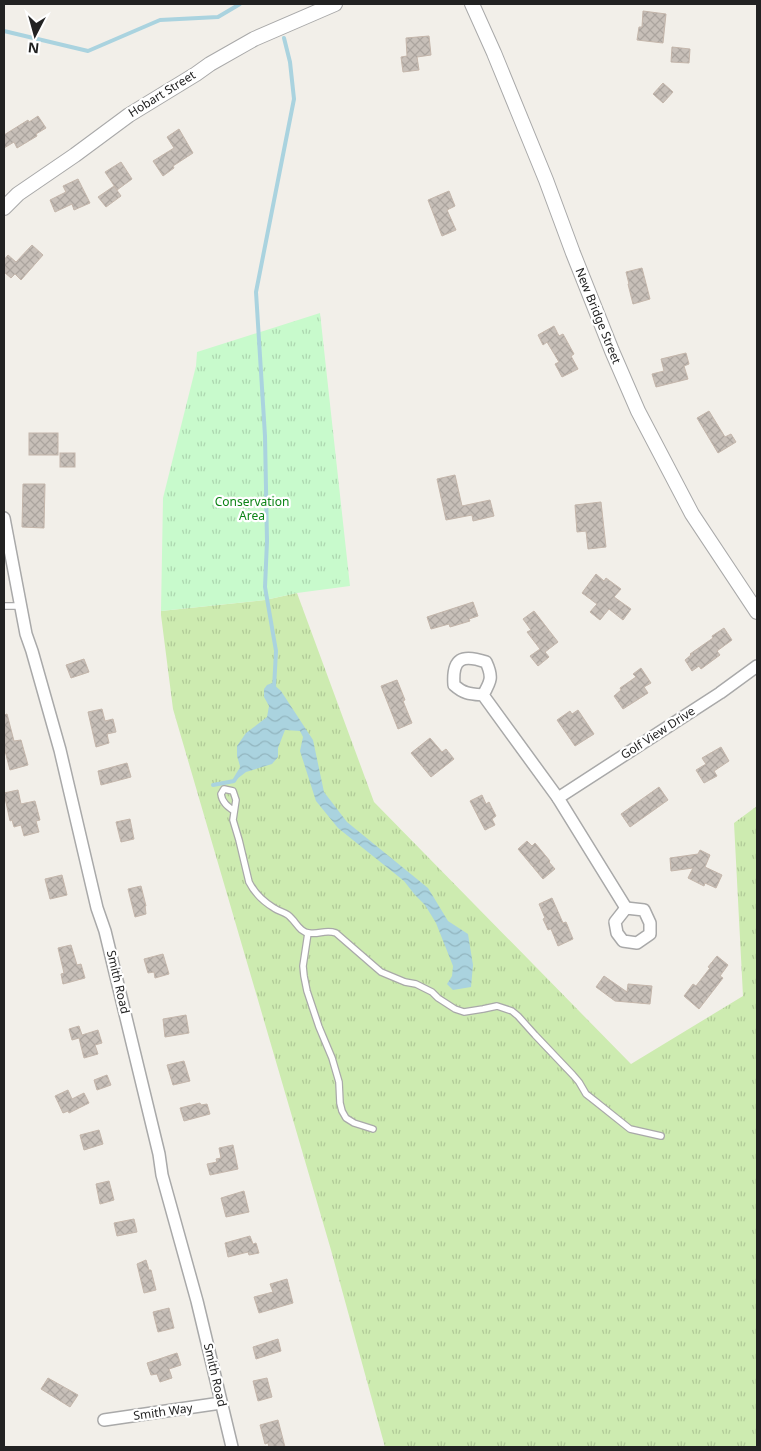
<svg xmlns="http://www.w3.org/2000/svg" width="761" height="1451" font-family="'Noto Sans',sans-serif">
	<defs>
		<pattern id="grass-tufts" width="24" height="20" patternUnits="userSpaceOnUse" patternTransform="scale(1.25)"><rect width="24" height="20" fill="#cdebb0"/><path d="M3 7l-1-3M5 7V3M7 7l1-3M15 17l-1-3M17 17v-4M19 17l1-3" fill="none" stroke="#b0c997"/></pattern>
		<pattern id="park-tufts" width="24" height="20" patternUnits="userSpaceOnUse" patternTransform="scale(1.25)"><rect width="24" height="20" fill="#c8facc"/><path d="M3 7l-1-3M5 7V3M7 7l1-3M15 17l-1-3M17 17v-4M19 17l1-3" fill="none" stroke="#acd6af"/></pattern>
		<pattern id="water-waves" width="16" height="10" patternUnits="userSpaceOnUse" patternTransform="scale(1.25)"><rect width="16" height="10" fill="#aad3df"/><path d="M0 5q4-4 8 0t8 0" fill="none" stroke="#92b5bf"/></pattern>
		<pattern id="building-cross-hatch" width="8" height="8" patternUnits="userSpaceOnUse" patternTransform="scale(1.25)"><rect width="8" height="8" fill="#c7bfb8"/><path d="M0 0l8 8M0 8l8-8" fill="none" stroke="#aba49e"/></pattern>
	</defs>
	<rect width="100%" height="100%" fill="#f2efe9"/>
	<path fill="url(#grass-tufts)" d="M 297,593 L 374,802 L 631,1064 L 743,996 L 734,823 L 757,806 L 757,1447 L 385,1447 L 331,1250 L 173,709 L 161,615 L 161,611 L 265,600 Z"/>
	<path fill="url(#park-tufts)" d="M 320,313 L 350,586 L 297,593 L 265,600 L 161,611 L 163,498 L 196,366 L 197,352 Z"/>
	<path fill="url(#water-waves)" d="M 272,683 L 281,691 L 313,740 L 324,792 L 347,822 L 428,888 L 448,921 L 468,934 L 473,965 L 471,987 L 453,990 L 447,984 L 452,976 L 453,966 L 436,923 L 425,905 L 415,895 L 404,881 L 338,828 L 316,801 L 300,751 L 303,737 L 300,731 L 285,730 L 278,748 L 278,757 L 272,764 L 246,772 L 237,779 L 240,766 L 237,756 L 237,746 L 246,733 L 267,717 L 269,706 L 264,697 L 264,689 L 267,685 Z"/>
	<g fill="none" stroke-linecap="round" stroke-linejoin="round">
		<g stroke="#aad3df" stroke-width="4">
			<path d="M 4,31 L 88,51 L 160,20 L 218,17 L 240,4"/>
			<path d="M 274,688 L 276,651 L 265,587 L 267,541 L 265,436 L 256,292 L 294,99 L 290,62 L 284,38"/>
			<path d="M 213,785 L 234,781 L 240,771"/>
		</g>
	</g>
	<g fill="url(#building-cross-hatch)" stroke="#c4b6ab">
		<path d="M 643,11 L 666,14 L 663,43 L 637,40 L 639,27 L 642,27 Z"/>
		<path d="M 429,36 L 431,55 L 417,57 L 419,70 L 403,72 L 401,57 L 407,56 L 406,38 Z"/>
		<path d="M 672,47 L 690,49 L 689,63 L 671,62 Z"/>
		<path d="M 663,83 L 673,92 L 663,103 L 653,94 Z"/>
		<path d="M 38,116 L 46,128 L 36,134 L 37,136 L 17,148 L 14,142 L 4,148 L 4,135 L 28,120 L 29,122 Z"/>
		<path d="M 179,129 L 193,153 L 173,166 L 174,168 L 163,176 L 153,161 L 174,148 L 167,137 Z"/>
		<path d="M 121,162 L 132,179 L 117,190 L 105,172 Z"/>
		<path d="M 78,179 L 90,203 L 74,210 L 72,204 L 55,212 L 50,200 L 66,192 L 63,186 Z"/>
		<path d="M 114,186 L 121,196 L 106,207 L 98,197 Z"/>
		<path d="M 449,191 L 455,206 L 447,210 L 456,230 L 442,236 L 428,200 Z"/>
		<path d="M 32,245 L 43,255 L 21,280 L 15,274 L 11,278 L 4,272 L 4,260 L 8,255 L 16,262 Z"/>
		<path d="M 642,268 L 650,299 L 633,304 L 628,284 L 629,284 L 626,272 Z"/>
		<path d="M 554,326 L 559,336 L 563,334 L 574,354 L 571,356 L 578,369 L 562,377 L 555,364 L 559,362 L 547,342 L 543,345 L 538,335 Z"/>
		<path d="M 686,353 L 689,364 L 684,366 L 688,379 L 656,387 L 652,374 L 664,371 L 661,359 Z"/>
		<path d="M 709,411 L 725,437 L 731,434 L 736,442 L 718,453 L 697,418 Z"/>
		<rect x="29" y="433" width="29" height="22"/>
		<rect x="60" y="453" width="15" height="14"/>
		<path d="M 455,475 L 462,506 L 490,500 L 494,516 L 473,521 L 472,515 L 446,520 L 437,479 Z"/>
		<path d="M 23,484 L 45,484 L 44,528 L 22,527 Z"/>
		<path d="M 601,502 L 606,547 L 588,549 L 586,531 L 577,532 L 575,505 Z"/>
		<path d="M 596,574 L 604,581 L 606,578 L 621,589 L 614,597 L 631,609 L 623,620 L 609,609 L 600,620 L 590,612 L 597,604 L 582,593 Z"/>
		<path d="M 473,602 L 478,616 L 469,619 L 470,621 L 450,627 L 449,624 L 431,629 L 427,617 Z"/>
		<path d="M 534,611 L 558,642 L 545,652 L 549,657 L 538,666 L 530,656 L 540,649 L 527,632 L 531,630 L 523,619 Z"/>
		<path d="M 724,628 L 732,640 L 717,651 L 720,655 L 701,669 L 699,666 L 692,671 L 685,660 L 691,655 L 690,654 L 713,638 L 712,636 Z"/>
		<path d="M 84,659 L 89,672 L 71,678 L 66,665 Z"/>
		<path d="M 641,668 L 651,683 L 644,687 L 648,693 L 623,709 L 614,696 L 621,690 L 620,688 L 636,677 L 633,674 Z"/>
		<path d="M 397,680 L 405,700 L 403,701 L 412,723 L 398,729 L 381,686 Z"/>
		<path d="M 102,709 L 105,721 L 113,719 L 116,732 L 107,734 L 109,743 L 96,747 L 88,712 Z"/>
		<path d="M 578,710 L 594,734 L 575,746 L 557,720 L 570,711 L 572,714 Z"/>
		<path d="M 7,714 L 14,741 L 21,740 L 28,765 L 10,770 L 4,747 L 4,715 Z"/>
		<path d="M 430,738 L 442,752 L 446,749 L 454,759 L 431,777 L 411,753 Z"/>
		<path d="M 721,747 L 729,761 L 714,771 L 717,776 L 704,783 L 696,770 L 706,764 L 702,758 Z"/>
		<path d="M 127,763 L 131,777 L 101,785 L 98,771 Z"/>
		<path d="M 659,787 L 668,800 L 630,827 L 621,814 Z"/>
		<path d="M 18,790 L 21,804 L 35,801 L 40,820 L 36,821 L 39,832 L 24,836 L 21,825 L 14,827 L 12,820 L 10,821 L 4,793 Z"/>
		<path d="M 482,795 L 486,804 L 489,802 L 496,816 L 492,819 L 495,825 L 485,830 L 470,801 Z"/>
		<path d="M 130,819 L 134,839 L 121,842 L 116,822 Z"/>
		<path d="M 527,841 L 532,846 L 535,843 L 550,861 L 549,862 L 555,869 L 543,879 L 518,849 Z"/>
		<path d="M 700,850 L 710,855 L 705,867 L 722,875 L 716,888 L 705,883 L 704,886 L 688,878 L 693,868 L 671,871 L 670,858 L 698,854 Z"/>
		<path d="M 62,875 L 67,895 L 50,899 L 45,879 Z"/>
		<path d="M 141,886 L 146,906 L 145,906 L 146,914 L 135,917 L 128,889 Z"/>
		<path d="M 552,898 L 563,923 L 566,922 L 573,939 L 558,946 L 551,929 L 548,930 L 543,919 L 545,918 L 539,904 Z"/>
		<path d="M 71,945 L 77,965 L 81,964 L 85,978 L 63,984 L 61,974 L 64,973 L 58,948 Z"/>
		<path d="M 163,954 L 169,974 L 155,978 L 154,972 L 148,973 L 144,959 Z"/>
		<path d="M 717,956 L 728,965 L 720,976 L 723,978 L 699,1009 L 684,996 L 693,984 L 696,986 L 710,968 L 708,967 Z"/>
		<path d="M 604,976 L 627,992 L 628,984 L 652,986 L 650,1004 L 615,1001 L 596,987 Z"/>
		<path d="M 186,1015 L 189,1033 L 165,1037 L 163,1019 Z"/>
		<path d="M 79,1026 L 82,1035 L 98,1030 L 102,1043 L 95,1045 L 98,1054 L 84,1058 L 79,1038 L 72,1040 L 69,1029 Z"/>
		<path d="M 184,1061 L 190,1081 L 173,1085 L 167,1065 Z"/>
		<path d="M 107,1075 L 111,1085 L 97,1090 L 94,1080 Z"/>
		<path d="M 68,1090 L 72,1099 L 84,1093 L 89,1103 L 69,1113 L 68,1111 L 63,1113 L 55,1096 Z"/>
		<path d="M 200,1103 L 201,1105 L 207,1104 L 210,1114 L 184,1121 L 180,1108 Z"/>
		<path d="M 99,1130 L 103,1144 L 84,1150 L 80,1135 Z"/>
		<path d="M 233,1145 L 238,1169 L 210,1175 L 207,1164 L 217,1162 L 216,1159 L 221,1158 L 219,1148 Z"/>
		<path d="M 109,1181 L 114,1200 L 100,1204 L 96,1184 Z"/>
		<path d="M 244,1191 L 249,1212 L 226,1217 L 221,1198 Z"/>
		<path d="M 134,1219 L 137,1232 L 117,1236 L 114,1223 Z"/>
		<path d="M 250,1236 L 253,1244 L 256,1243 L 259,1253 L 249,1255 L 248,1252 L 228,1257 L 225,1243 Z"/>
		<path d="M 146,1260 L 149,1270 L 151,1270 L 156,1290 L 144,1293 L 137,1264 Z"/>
		<path d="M 287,1279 L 293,1303 L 259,1313 L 254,1297 L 273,1292 L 270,1284 Z"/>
		<path d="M 169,1308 L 174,1328 L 158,1332 L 153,1312 Z"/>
		<path d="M 278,1339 L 281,1351 L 256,1359 L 253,1347 Z"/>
		<path d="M 177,1353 L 181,1365 L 169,1369 L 172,1378 L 160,1382 L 157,1374 L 151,1375 L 147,1363 Z"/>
		<path d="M 48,1378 L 78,1395 L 70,1407 L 41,1389 Z"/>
		<path d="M 267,1378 L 272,1397 L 258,1401 L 253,1381 Z"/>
		<path d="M 278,1420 L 285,1447 L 269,1447 L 268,1443 L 265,1444 L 260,1425 Z"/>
	</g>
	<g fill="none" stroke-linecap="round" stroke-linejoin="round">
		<defs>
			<g id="service">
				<path d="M 4,606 L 21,606"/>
				<path d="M 234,811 C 227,806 222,802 221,794 L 224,789 L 233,791 L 236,800 L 233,820 L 239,840 L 249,882 C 254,892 264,902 274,908 C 278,911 284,912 288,915 C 296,921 299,932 309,933 C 319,935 325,929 336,933 L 381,972 L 405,982 L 416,984 L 432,992 L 438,998 L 455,1009 L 464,1012 L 483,1009 L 497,1006 L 512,1011 L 518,1016 L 535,1035 L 573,1075 L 579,1082 L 586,1094 L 595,1101 L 630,1129 L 661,1136"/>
				<path d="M 308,933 L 303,966 L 304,976 L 307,991 L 319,1027 L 332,1058 L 339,1082 L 340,1103 L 342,1111 L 346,1118 L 354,1123 L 373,1129"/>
			</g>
			<g id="minor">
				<path d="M 4,518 L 26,634 L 32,651 L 60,750 L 97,908 L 105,931 L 159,1154 L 162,1175 L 197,1301 L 232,1447"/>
				<path d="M 483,695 C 491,681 493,677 486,662 C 462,654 452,658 454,685 C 464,694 470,694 483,695 L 558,798"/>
				<path d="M 626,908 L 558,798 L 720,693 L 757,666"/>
				<path d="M 626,908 L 644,910 L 650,923 L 650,934 L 637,943 L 623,941 L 617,933 L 615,922 Z"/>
				<path d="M 104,1420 L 221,1403"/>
			</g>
			<g id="tertiary">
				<path d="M 472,4 L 494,53 L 546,180 L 573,253 L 612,351 L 638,411 L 692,514 L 757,612"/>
				<path d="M 4,208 L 18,194 L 75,155 L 129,115 L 196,74 L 210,64 L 254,39 L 335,4"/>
			</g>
		</defs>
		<use href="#service" stroke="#a9a9a9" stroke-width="8"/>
		<use href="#minor" stroke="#a9a9a9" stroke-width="14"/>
		<use href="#tertiary" stroke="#a9a9a9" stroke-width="16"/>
		<use href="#service" stroke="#fff" stroke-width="5.5"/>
		<use href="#minor" stroke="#fff" stroke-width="11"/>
		<use href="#tertiary" stroke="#fff" stroke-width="14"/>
	</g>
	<g text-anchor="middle" stroke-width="4.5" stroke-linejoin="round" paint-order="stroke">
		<g font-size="12" fill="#222" stroke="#fff">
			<text transform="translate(162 94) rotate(-32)" y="4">Hobart Street</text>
			<text transform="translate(598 316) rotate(68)" y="4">New Bridge Street</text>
			<text transform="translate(658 733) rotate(-33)" y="4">Golf View Drive</text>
			<text transform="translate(118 982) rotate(77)" y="4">Smith Road</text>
			<text transform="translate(215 1375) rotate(77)" y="4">Smith Road</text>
			<text transform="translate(163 1412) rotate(-8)" y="4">Smith Way</text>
		</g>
		<g font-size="12" fill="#0c8416" stroke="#fff">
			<text x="252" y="506">Conservation<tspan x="252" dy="14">Area</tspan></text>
		</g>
	</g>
	<rect width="761" height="1451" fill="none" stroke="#222222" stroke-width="10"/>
	<g transform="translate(35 35) rotate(186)" stroke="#ffffff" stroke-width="4" paint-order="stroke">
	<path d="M0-4L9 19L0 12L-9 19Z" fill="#222222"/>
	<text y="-8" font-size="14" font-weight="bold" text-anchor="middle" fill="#222222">N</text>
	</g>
</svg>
